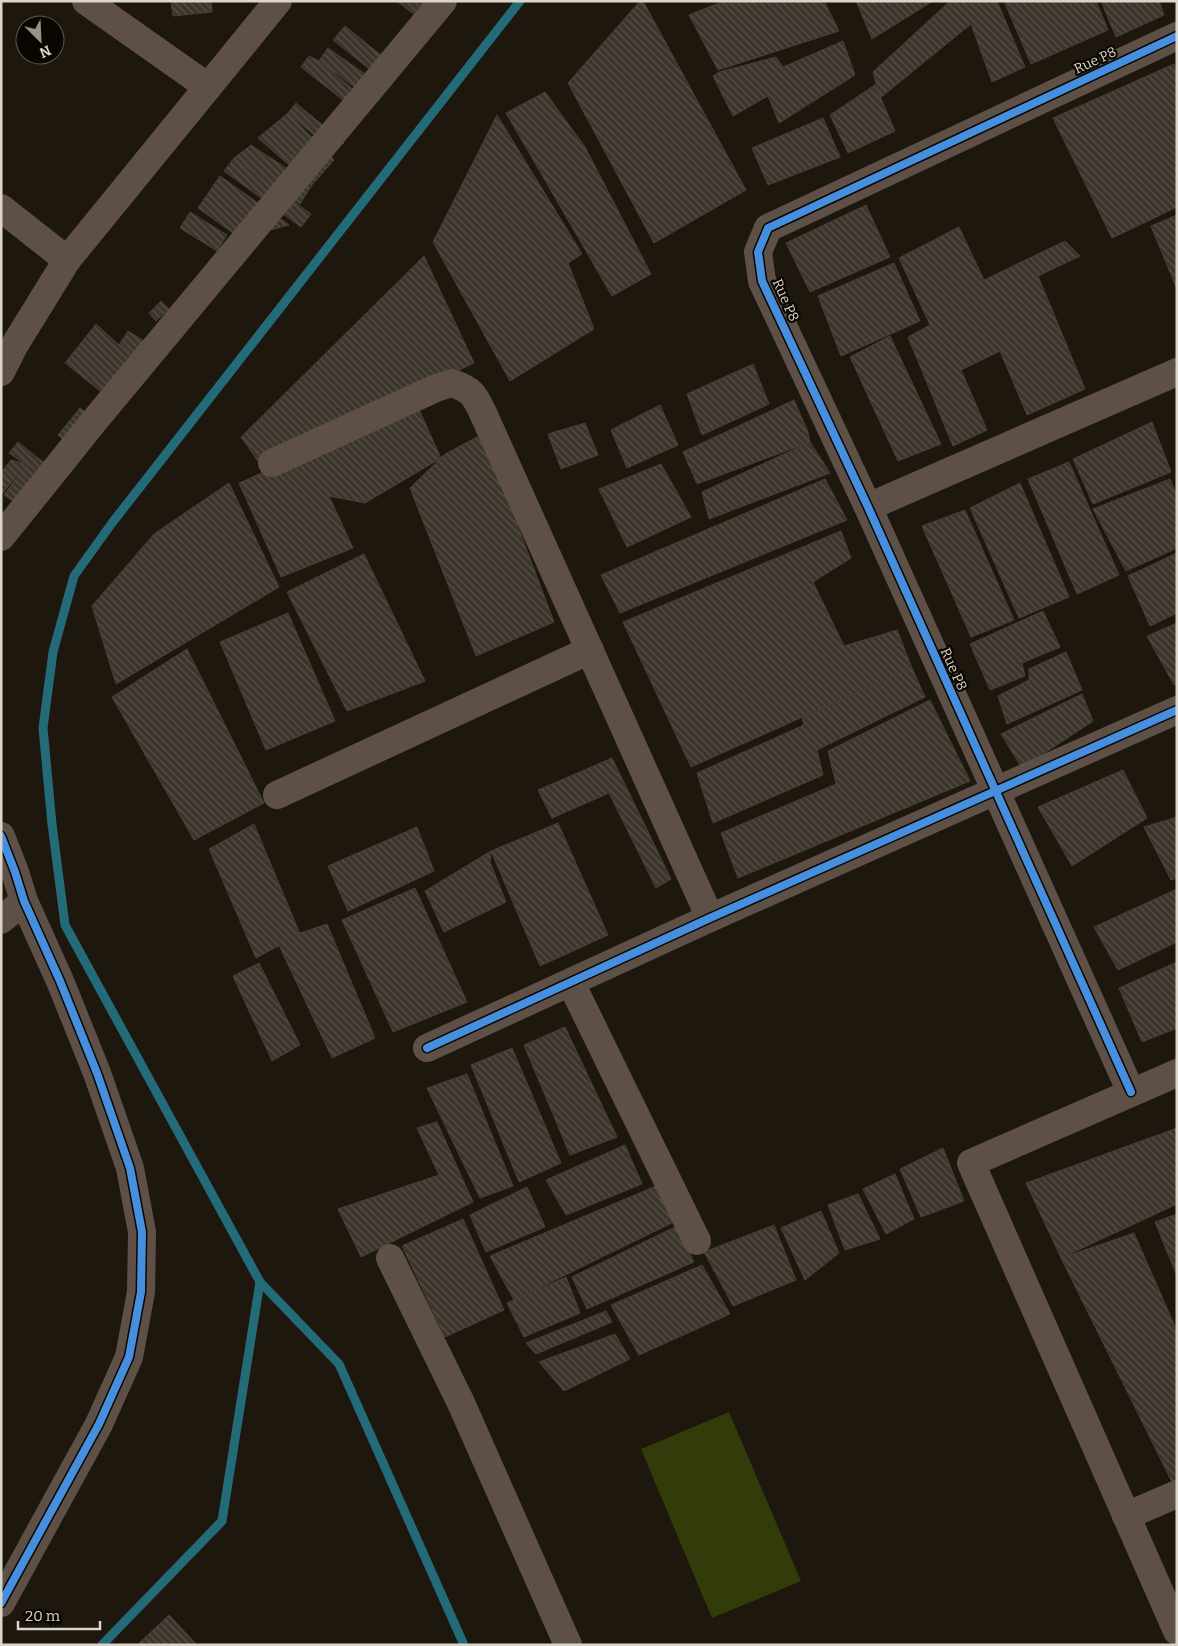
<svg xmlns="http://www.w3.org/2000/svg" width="1178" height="1646" font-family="Bitter,serif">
	<defs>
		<pattern id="building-back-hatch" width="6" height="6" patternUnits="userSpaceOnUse" patternTransform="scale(1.25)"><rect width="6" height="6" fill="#3b352c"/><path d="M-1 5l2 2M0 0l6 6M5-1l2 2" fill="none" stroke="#575149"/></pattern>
	</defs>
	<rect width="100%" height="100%" fill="#1d170d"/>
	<path fill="#313c0a" d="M 729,1412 L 801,1581 L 712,1618 L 641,1449 Z"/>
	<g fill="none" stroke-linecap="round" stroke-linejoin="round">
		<g stroke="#246b7a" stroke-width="9">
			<path d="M 102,1645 L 222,1521 L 260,1282"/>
			<path d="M 464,1645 L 339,1364 L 260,1282 L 65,925 L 52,824 L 43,728 L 53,652 L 74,576 L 112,523 L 520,1"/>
		</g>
	</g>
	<g fill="url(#building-back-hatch)" stroke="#454037">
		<path d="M 171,1 L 211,1 L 212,12 L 173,16 Z"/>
		<path d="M 397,1 L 430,1 L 431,28 Z"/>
		<path d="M 640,1 L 643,1 L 746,190 L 654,243 L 568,83 Z"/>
		<path d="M 724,1 L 824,1 L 839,31 L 718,70 L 689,15 Z"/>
		<path d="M 856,1 L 933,1 L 872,39 Z"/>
		<path d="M 950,1 L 997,1 L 1025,67 L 992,82 L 971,24 L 880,98 L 873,72 Z"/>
		<path d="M 1004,1 L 1096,1 L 1108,30 L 1031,64 Z"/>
		<path d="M 1101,1 L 1159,1 L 1164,15 L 1116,37 Z"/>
		<path d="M 345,26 L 398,69 L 387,83 L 333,40 Z"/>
		<path d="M 843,41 L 855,75 L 779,123 L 768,96 L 733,116 L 713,76 L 719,72 L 776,57 L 783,67 Z"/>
		<path d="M 328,48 L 382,86 L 372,100 L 319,61 Z"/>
		<path d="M 309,56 L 319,61 L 367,101 L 358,112 L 301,67 Z"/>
		<path d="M 1174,64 L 1177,72 L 1177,207 L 1112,238 L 1053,118 Z"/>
		<path d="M 875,85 L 895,131 L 848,153 L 830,115 Z"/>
		<path d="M 545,92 L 585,147 L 651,274 L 612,296 L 506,113 Z"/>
		<path d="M 296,103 L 344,143 L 332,150 L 288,113 Z"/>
		<path d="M 288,113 L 334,160 L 312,185 L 258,138 Z"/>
		<path d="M 497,115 L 582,254 L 568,263 L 594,329 L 510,381 L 433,242 Z"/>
		<path d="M 823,118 L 840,157 L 768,185 L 752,148 Z"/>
		<path d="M 251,145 L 312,185 L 300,204 L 234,158 Z"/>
		<path d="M 234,158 L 311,214 L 301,227 L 224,171 Z"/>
		<path d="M 220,176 L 289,225 L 240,238 L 198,208 Z"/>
		<path d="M 866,205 L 890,257 L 810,292 L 786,243 Z"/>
		<path d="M 190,212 L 227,235 L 217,251 L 180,228 Z"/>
		<path d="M 1177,215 L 1177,287 L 1176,287 L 1151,226 Z"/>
		<path d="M 959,227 L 984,280 L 1065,241 L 1080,256 L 1038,276 L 1085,389 L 1027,415 L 1000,351 L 961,370 L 987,430 L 953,446 L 908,337 L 930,325 L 899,258 Z"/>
		<path d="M 424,256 L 474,363 L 260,464 L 241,437 Z"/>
		<path d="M 894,263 L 920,321 L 841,356 L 818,296 Z"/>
		<path d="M 161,301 L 169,309 L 156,321 L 149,313 Z"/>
		<path d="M 96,324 L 119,345 L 149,364 L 119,406 L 65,363 Z"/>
		<path d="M 128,331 L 158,350 L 149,364 L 119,345 Z"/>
		<path d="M 890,336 L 941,444 L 898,461 L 850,357 Z"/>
		<path d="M 753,364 L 769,404 L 702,435 L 687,394 Z"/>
		<path d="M 794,400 L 808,432 L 810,442 L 697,484 L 683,452 Z"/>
		<path d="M 417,405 L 441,458 L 365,503 L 329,496 L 353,548 L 281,577 L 239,483 Z"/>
		<path d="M 660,405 L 678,445 L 627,468 L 611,430 Z"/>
		<path d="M 80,408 L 93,418 L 70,445 L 58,435 Z"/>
		<path d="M 1152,422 L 1171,472 L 1093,504 L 1073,459 Z"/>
		<path d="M 585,423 L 598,455 L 561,469 L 548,434 Z"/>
		<path d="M 483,434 L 554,622 L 476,656 L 410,488 L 445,454 Z"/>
		<path d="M 18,442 L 52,469 L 41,475 L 9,453 Z"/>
		<path d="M 810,442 L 830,473 L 709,519 L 702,492 Z"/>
		<path d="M 11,460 L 27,464 L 1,495 L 1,473 Z"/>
		<path d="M 1069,462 L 1119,575 L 1077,594 L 1028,479 Z"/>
		<path d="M 27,464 L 41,475 L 19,505 L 4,495 Z"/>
		<path d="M 661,464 L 691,517 L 627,547 L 599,489 Z"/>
		<path d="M 825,479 L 847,520 L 620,613 L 601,575 Z"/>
		<path d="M 1170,479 L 1177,496 L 1177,548 L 1126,571 L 1093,509 Z"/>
		<path d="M 229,483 L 279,587 L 116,684 L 92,606 L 154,534 Z"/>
		<path d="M 1020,483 L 1069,597 L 1019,618 L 970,508 Z"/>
		<path d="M 965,510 L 1014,620 L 971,637 L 922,526 Z"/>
		<path d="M 841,531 L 851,558 L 813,582 L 844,646 L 897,630 L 912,668 L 691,767 L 623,622 Z"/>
		<path d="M 1177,553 L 1177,613 L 1150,626 L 1128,576 Z"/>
		<path d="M 364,554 L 425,681 L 347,711 L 287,592 Z"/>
		<path d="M 1043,611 L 1060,647 L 1022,663 L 1025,676 L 990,690 L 970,644 Z"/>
		<path d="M 288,613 L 335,721 L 266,750 L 220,642 Z"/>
		<path d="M 1177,623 L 1177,683 L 1174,685 L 1147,636 Z"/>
		<path d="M 187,649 L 264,803 L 194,840 L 112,697 Z"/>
		<path d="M 1066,652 L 1082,690 L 1007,724 L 998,696 L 1029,680 L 1029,669 Z"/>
		<path d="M 912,668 L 925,697 L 817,750 L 823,775 L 713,823 L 697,773 L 804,725 L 802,718 Z"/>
		<path d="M 1082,694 L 1093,721 L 1022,768 L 1001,734 Z"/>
		<path d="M 930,700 L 970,781 L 738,878 L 721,833 L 836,784 L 828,751 Z"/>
		<path d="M 612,758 L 671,879 L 656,888 L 609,793 L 552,818 L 538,790 Z"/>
		<path d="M 1123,770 L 1147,818 L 1072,866 L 1038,807 Z"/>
		<path d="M 1177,817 L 1177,878 L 1171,880 L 1144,827 Z"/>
		<path d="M 558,823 L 608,935 L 540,966 L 491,851 Z"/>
		<path d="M 254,824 L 300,934 L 256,958 L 209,849 Z"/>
		<path d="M 417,827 L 434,871 L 348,911 L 328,866 Z"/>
		<path d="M 491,851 L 490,862 L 506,902 L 444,932 L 425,891 Z"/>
		<path d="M 415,888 L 467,1002 L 393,1032 L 342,920 Z"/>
		<path d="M 1177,889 L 1177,942 L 1118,970 L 1094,927 Z"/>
		<path d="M 327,924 L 375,1038 L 332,1058 L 277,941 Z"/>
		<path d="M 1177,962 L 1177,1028 L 1142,1042 L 1119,988 Z"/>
		<path d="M 259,963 L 300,1045 L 272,1061 L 233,976 Z"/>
		<path d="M 565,1027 L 617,1137 L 570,1155 L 524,1045 Z"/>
		<path d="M 512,1048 L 561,1163 L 519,1182 L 471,1065 Z"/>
		<path d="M 467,1074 L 513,1186 L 480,1198 L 427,1088 Z"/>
		<path d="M 437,1122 L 473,1202 L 361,1257 L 338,1209 L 439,1175 L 417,1128 Z"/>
		<path d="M 1177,1128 L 1177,1204 L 1061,1258 L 1026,1183 Z"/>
		<path d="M 625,1145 L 642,1184 L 566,1215 L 546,1180 Z"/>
		<path d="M 943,1148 L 964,1201 L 921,1217 L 900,1169 Z"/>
		<path d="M 895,1174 L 914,1219 L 886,1234 L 863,1189 Z"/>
		<path d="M 663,1183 L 680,1219 L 514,1300 L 490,1256 Z"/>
		<path d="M 527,1187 L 545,1227 L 486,1252 L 470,1215 Z"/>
		<path d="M 858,1194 L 880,1239 L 845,1250 L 828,1205 Z"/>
		<path d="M 821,1211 L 839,1253 L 805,1280 L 781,1228 Z"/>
		<path d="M 1177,1214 L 1177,1276 L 1155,1222 Z"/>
		<path d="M 463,1219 L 504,1310 L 445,1337 L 402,1246 Z"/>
		<path d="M 774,1225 L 796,1280 L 733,1306 L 704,1252 Z"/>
		<path d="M 677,1226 L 694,1262 L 587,1309 L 572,1277 Z"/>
		<path d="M 1134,1233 L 1177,1331 L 1177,1483 L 1173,1484 L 1061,1258 Z"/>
		<path d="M 702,1265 L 730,1314 L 639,1355 L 611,1305 Z"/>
		<path d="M 566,1277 L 580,1313 L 524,1337 L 507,1303 Z"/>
		<path d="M 606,1311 L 612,1322 L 536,1354 L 526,1343 Z"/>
		<path d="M 615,1334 L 630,1359 L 564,1391 L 539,1362 Z"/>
		<path d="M 169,1615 L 197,1645 L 137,1645 Z"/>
	</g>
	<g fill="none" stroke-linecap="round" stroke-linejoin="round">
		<g stroke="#5e5046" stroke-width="28">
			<path d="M 86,1 L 208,87"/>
			<path d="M 1,208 L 67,260"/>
			<path d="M 1,372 L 14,346 L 67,260 L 278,1"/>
			<path d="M 272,463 L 436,388 L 452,383 C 472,390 474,394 483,413 L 710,918"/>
			<path d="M 868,507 L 1177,372"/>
			<path d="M 1,537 L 95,420 L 443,1"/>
			<path d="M 277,795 L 590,650"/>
			<path d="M 1,836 L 15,872 L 24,901 L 60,981 L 97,1073 L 130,1168 L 142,1232 L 141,1292 L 129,1357 L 99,1424 L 1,1603"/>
			<path d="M 1,920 L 24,901"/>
			<path d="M 571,983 L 697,1241"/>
			<path d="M 427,1048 L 710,918 L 1177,710"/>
			<path d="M 1177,1073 L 971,1163 L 1177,1631"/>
			<path d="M 1131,1092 L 868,507 L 762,281 L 758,252 L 768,228 L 1177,36"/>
			<path d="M 390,1258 L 461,1403 L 568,1645"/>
			<path d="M 1126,1516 L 1177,1494"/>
		</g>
		<defs>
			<g id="cycleway">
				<path d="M 1,836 L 15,872 L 24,901 L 60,981 L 97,1073 L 130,1168 L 142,1232 L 141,1292 L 129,1357 L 99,1424 L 1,1603"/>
				<path d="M 427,1048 L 710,918 L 1177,710"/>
				<path d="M 1131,1092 L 868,507 L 762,281 L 758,252 L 768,228 L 1177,36"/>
			</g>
		</defs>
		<use href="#cycleway" stroke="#0a0601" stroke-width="11"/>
		<use href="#cycleway" stroke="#468fdf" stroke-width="8"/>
	</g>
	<g text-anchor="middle" stroke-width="4.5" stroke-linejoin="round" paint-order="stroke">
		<g font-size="14" fill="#dcd5c9" stroke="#0a0601">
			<text transform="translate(1095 60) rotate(-25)" y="5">Rue P8</text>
			<text transform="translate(786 300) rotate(66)" y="5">Rue P8</text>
			<text transform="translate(954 669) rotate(66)" y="5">Rue P8</text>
		</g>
	</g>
	<rect width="1178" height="1646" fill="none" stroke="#dcd5c9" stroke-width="5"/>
	<g transform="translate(40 40) rotate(156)"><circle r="24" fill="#0a0601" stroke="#5e5951"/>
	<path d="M0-4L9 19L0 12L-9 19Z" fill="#999287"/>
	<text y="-8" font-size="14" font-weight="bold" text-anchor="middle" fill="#dcd5c9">N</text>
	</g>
	<path d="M18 1621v8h82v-8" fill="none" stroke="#dcd5c9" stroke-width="2.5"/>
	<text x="25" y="1621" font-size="15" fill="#dcd5c9" stroke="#0a0601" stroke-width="4" paint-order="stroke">20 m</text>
</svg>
